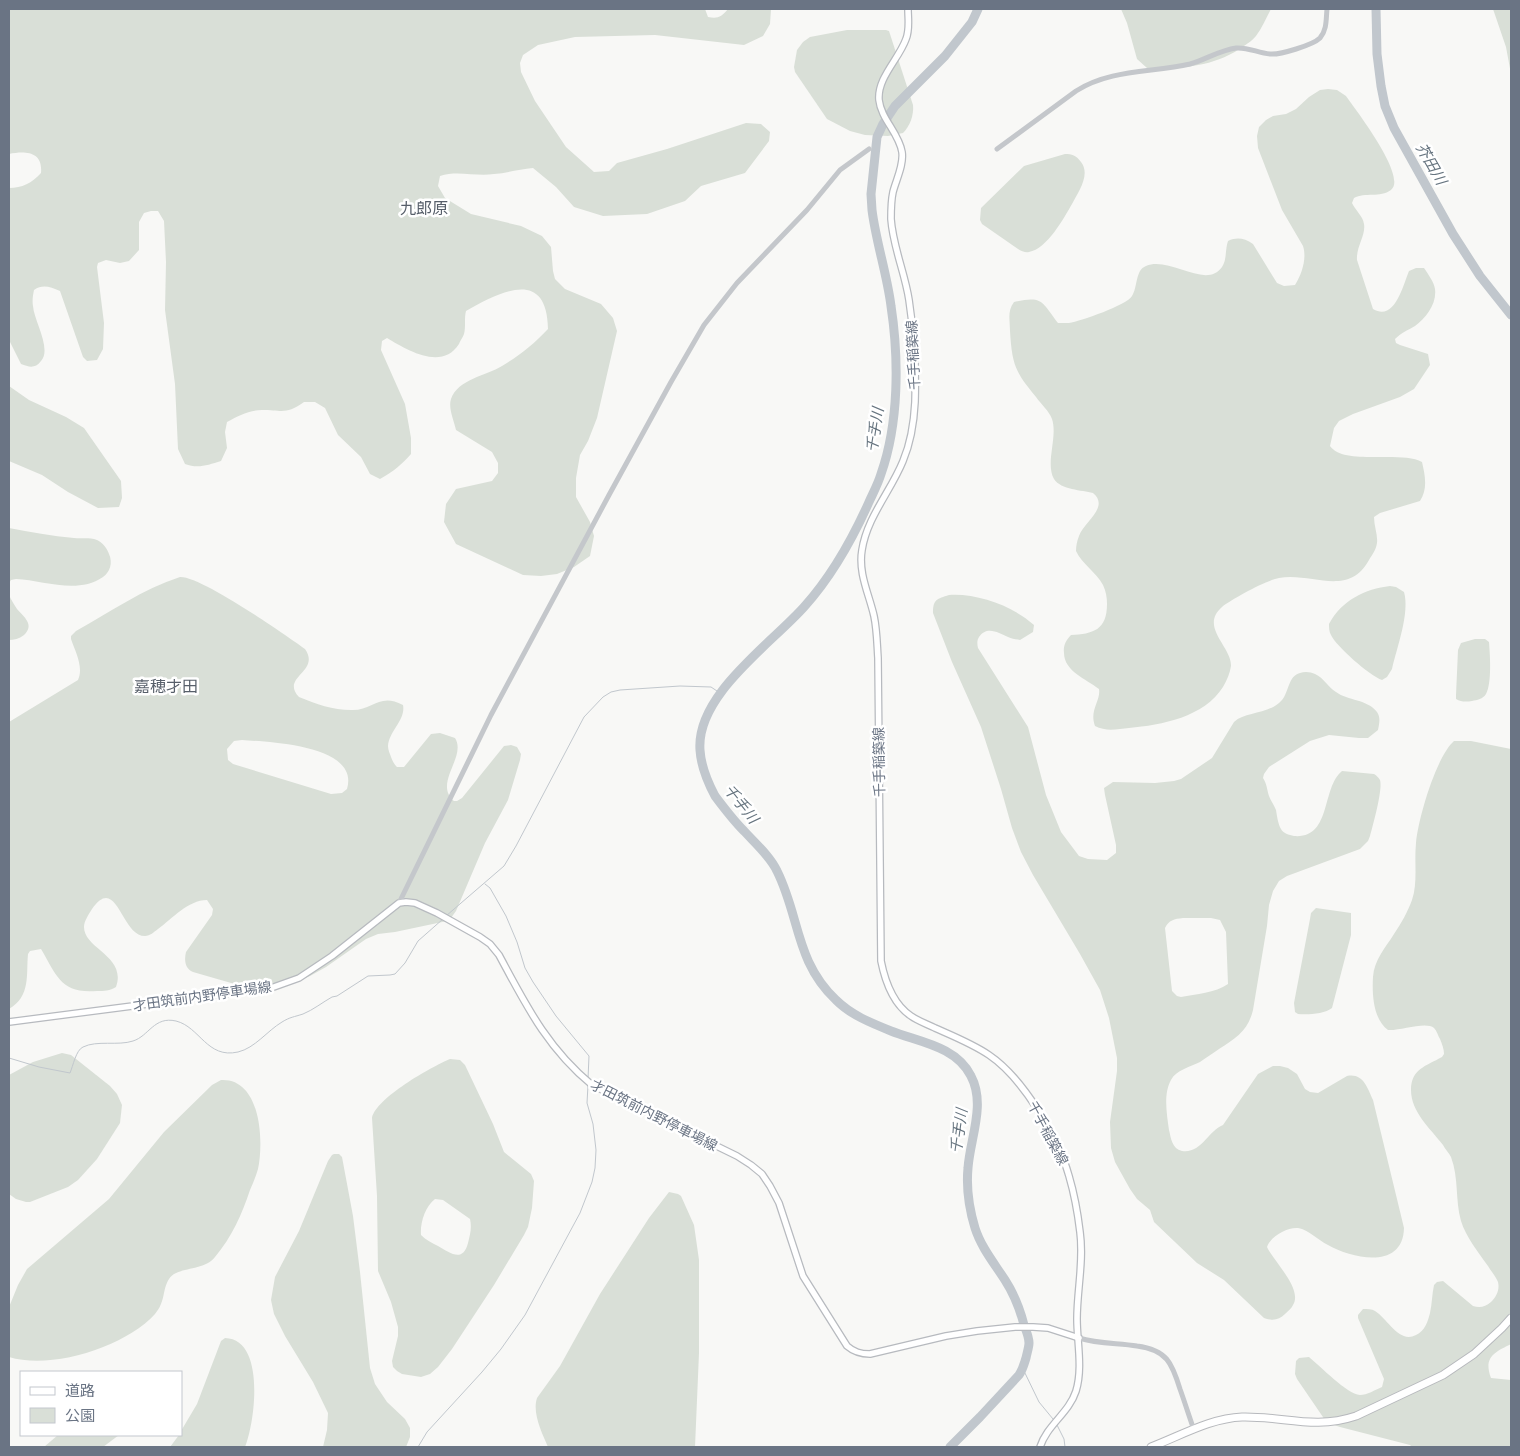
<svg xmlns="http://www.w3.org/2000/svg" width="1520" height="1456" font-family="'Asap Condensed','Noto Sans JP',sans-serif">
	<rect width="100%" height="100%" fill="#f8f8f6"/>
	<g fill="#d9dfd7" fill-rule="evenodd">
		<path d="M 9,9 L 705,9 L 708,17 C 718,19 721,17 728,9 L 771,9 L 770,24 L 763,36 L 744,45 L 655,35 L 575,37 L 538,45 L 523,55 L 520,63 L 521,72 L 535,101 L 566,147 L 594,172 L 609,171 L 617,163 L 667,149 L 746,123 L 761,124 L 770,132 L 769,141 L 745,173 L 701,186 L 685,201 L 647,214 L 603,216 L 574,207 L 556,187 L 533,168 C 520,169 507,173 494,174 C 476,177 458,170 440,176 L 438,186 L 445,198 L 471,214 L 521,226 L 542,236 L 551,247 L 553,271 L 555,279 L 565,289 L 601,304 L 613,318 L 617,331 L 614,344 L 597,418 L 588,441 L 580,455 L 576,478 L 576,497 L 590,522 L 594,536 L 590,556 L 574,567 L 557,574 L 541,576 L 523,575 L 456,544 L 444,522 L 446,504 L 456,489 L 492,481 L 498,473 L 498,463 L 492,452 L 456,430 C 454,421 448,408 451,399 C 458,379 486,376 502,366 C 520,355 533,345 548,329 C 547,267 500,292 466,311 C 464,318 466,326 464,334 C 463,337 460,341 459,344 C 442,371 407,350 387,338 L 382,341 L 381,350 L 405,404 L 411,438 L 411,454 C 402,464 393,472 380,479 L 370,474 L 361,457 L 338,435 L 325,408 L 315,402 L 304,402 C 286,415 282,410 262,410 C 249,410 238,416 227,422 L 225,432 L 227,448 L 221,461 C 208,465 198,469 185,464 L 178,449 L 175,384 L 165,310 L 166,262 L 164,221 L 158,211 L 151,211 L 144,213 L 139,222 L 139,250 L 129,261 L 120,263 L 106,260 L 98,263 L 97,267 L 104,323 L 103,349 L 97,360 L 87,361 L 83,357 L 60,291 C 50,287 43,284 34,290 C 33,295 32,301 33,306 C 34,321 52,349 41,361 C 35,369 29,367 21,364 L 9,340 L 9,188 C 22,188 32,183 41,173 C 43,151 25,151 9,154 Z"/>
		<path d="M 1121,9 L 1271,9 C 1266,18 1262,28 1256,36 C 1253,40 1248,43 1244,46 C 1215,67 1181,69 1147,68 L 1137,59 L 1127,23 Z"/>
		<path d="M 1493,9 L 1511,9 L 1511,74 L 1506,47 Z"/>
		<path d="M 847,30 L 886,30 L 889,31 L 913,105 C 914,115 910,126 903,133 L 888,136 L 865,135 L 850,131 L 827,119 L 795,72 L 794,67 L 797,50 L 803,42 L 810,37 Z"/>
		<path d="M 1328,89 L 1337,90 L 1346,96 C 1355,109 1408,177 1391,190 C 1380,198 1365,192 1354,198 L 1352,203 C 1355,210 1363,216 1364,224 C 1366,235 1356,247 1357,260 L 1373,309 C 1395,322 1403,285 1409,271 L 1416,268 L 1424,268 C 1428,274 1434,282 1435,289 C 1437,304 1426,318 1415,326 C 1408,330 1401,333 1395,339 L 1396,343 L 1400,345 L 1428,354 L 1430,365 L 1414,389 L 1400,397 L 1353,414 L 1339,421 L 1334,428 L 1330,446 C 1344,466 1401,450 1422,462 C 1425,475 1428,489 1420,501 L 1380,513 L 1374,517 C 1374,526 1378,535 1377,543 C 1376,550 1372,555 1369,560 C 1348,598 1312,572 1279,578 C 1267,580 1232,599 1222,607 C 1199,627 1232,647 1231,666 C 1230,673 1227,680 1223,687 C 1204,717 1162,725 1129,728 C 1118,729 1106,732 1095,726 C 1089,710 1101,701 1099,689 C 1086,679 1064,671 1064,653 C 1063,646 1066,640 1071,635 C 1093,634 1107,630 1107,604 C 1107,598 1106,591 1103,585 C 1096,572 1082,564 1076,551 C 1076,546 1077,541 1079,536 C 1084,522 1110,507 1093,493 C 1082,490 1061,490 1054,479 C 1045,463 1058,437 1052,419 C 1049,411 1041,404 1036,397 C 1015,372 1012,364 1010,331 C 1010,321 1007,311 1014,302 C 1043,295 1042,302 1058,323 C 1062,323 1066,323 1069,323 C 1081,321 1127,305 1132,296 C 1138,287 1135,270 1146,266 C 1170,256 1206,290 1222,267 C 1227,260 1225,249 1228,241 C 1237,237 1244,238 1253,244 L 1277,283 L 1284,286 L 1295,285 C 1302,274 1307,258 1303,246 L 1282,210 L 1258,148 L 1257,136 L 1259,127 L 1266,120 L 1273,116 L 1286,114 L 1296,109 L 1309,97 L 1320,90 Z"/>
		<path d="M 1065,154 C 1072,154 1076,155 1081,162 C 1091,175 1078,192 1072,204 C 1064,218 1047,249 1029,252 C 1026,253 1021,251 1018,249 L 982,224 L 980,220 L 981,208 L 1024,166 Z"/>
		<path d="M 9,386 L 29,400 L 66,417 L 84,428 L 121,481 L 122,498 L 119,507 L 98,508 L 68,492 L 42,475 L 9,461 Z"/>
		<path d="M 9,528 C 30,532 52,536 74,538 C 81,539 89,537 97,540 C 102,542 107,548 109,554 C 113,563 110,572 103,577 C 77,595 43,580 16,579 L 11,580 L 9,583 Z"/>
		<path d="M 180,577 C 201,576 284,634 305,649 C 321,672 280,677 299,697 C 316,704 333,710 351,710 C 373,711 379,692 403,705 C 406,720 389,731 388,746 C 388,750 390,754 391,757 C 393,762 394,764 397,767 L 404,767 L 431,734 L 440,733 L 455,738 C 467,757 433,783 454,801 L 457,801 L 462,798 L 504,746 L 511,745 L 517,747 L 521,754 L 520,760 L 508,800 L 485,843 L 456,911 L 451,918 L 447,921 L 395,932 L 378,934 L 366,939 L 326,967 L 310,976 L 295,982 L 266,986 L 245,987 L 193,972 C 185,969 184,960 186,952 L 212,915 L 213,909 L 207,900 C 188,900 172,919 158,929 C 154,932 150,936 145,936 C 121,936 117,873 92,909 C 89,914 84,921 84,927 C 84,949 127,956 116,987 C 110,991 104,991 97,991 C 61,994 57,976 41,949 L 30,951 L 28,954 C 26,975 31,996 9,1009 L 9,722 L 78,680 C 84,667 75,651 71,639 L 71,636 L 76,631 C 110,612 143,589 180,577 ZM 242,740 C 269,742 360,745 347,789 L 342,793 L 331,794 L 233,764 L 228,760 L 227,749 L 234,741 Z"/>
		<path d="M 1390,586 L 1396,587 L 1404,592 C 1410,613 1397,647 1392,669 L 1387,677 L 1382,680 C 1370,676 1336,646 1331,635 C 1329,632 1329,627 1329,624 C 1342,600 1365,589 1390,586 Z"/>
		<path d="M 9,595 C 11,600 14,604 17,609 C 24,617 35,625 24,635 C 19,639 14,640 9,640 Z"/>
		<path d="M 949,595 C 977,593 1013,606 1034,625 L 1033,632 L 1020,640 C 1016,639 1012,639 1008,637 C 999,633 987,625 979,637 C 977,640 977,644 978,648 L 1028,727 L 1046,795 L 1061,832 L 1079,856 L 1088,859 L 1107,860 L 1116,853 L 1116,845 L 1105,795 L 1104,788 L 1113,782 L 1155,783 L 1174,781 L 1181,779 L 1212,758 L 1234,722 C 1246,711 1269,715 1282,700 C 1289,692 1288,676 1300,673 C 1305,671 1311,672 1315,674 C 1324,678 1328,687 1336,692 C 1348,701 1367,699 1377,712 C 1381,718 1379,724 1378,730 L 1368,738 L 1359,738 L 1329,735 L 1310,741 L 1269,767 L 1264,774 L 1263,778 C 1267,784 1267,790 1269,796 C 1271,801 1274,805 1276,810 C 1277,816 1278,824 1281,829 C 1283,833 1289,835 1294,836 C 1332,839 1321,788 1342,771 L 1374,774 C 1377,776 1378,777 1380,780 C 1383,789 1373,825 1370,836 L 1368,841 L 1360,849 L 1287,876 L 1279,881 L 1273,891 L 1269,905 L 1267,926 L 1253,1010 C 1248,1031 1236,1038 1219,1049 C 1213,1053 1206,1058 1200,1062 C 1190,1067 1176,1070 1171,1080 C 1163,1094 1167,1115 1169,1130 C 1171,1138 1172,1149 1182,1151 C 1201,1154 1208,1131 1223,1125 L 1258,1074 L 1273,1066 L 1280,1066 L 1288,1068 L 1297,1074 L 1305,1089 L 1310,1092 L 1318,1093 L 1347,1076 C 1363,1073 1367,1087 1373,1100 L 1404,1228 C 1403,1270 1353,1259 1328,1245 C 1318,1240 1309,1230 1298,1228 C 1287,1227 1270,1237 1267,1247 C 1274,1262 1303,1289 1293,1305 C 1292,1308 1288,1311 1285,1314 C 1279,1320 1273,1321 1264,1318 L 1224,1280 L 1197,1263 L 1154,1222 L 1150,1210 L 1137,1199 L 1130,1189 L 1115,1162 L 1111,1148 L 1110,1122 L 1117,1071 L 1117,1058 L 1109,1018 L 1100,990 L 1080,954 L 1033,875 L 1021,852 L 1012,828 L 1001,789 L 981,727 L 952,662 L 933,613 C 933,599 937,599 949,595 ZM 1183,918 L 1211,918 L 1220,920 L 1226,932 L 1228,984 C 1215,993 1196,994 1181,997 L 1177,996 L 1172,991 L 1165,928 C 1169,920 1174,919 1183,918 Z"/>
		<path d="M 1475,639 L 1485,639 L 1489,642 C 1490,655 1492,683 1486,694 C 1483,699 1477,700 1472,701 C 1466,702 1461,702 1456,699 L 1456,695 L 1458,650 L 1461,643 Z"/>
		<path d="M 1454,741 L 1471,741 L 1511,749 L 1511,1344 C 1495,1352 1483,1357 1491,1378 L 1511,1380 L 1511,1447 L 1412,1447 L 1410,1445 L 1340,1427 L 1331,1424 L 1325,1420 L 1297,1379 L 1295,1374 L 1296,1361 L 1299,1358 L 1309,1357 C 1320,1366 1347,1394 1360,1395 C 1367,1395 1375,1390 1382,1387 L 1384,1379 L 1358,1318 L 1358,1315 L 1363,1309 C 1367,1309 1372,1309 1375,1311 C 1388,1319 1399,1344 1416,1335 C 1425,1331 1428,1321 1430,1313 C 1432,1304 1432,1294 1434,1285 L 1437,1282 L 1443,1281 L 1473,1306 C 1480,1308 1485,1307 1491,1302 C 1496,1297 1500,1290 1498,1282 C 1496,1277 1491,1271 1488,1266 C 1478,1252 1466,1237 1461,1221 C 1455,1200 1459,1178 1451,1157 C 1449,1153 1445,1149 1443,1145 C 1430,1128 1411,1112 1411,1090 C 1411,1069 1426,1066 1442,1057 L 1444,1054 C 1444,1049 1442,1044 1440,1039 C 1438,1036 1437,1031 1434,1028 C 1426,1021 1400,1031 1388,1030 C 1373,1019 1372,994 1373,977 C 1374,960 1386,947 1394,934 C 1401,924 1408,911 1412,900 C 1418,882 1414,862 1416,843 C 1418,819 1436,757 1454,741 Z"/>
		<path d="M 1316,908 L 1351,913 L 1351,935 L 1332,1008 C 1325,1014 1307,1015 1298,1014 L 1295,1012 L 1294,1003 L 1310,919 L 1311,913 Z"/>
		<path d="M 62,1053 L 71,1055 L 110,1086 L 117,1094 L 122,1105 L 120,1123 L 97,1159 L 78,1180 L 68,1187 L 30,1202 L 26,1202 L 16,1199 L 9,1194 L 9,1075 L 33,1062 Z"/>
		<path d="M 450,1059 L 460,1060 L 465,1065 L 493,1124 L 504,1152 L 531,1174 L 534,1181 L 532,1208 L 528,1227 L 524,1235 L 494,1285 L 452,1349 L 438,1367 L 430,1374 L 421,1377 L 402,1374 L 397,1371 L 393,1367 L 392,1361 L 398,1336 L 398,1327 L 391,1302 L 378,1271 L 377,1196 L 372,1118 C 376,1098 431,1067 450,1059 ZM 435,1199 L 443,1200 L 470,1219 C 472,1228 470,1235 468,1243 C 463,1263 450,1253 438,1246 C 432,1243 426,1240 421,1235 C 420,1223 425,1207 435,1199 Z"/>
		<path d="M 221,1080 C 261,1078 264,1141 258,1169 C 256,1176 253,1183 250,1190 C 242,1214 232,1237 215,1257 C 203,1272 177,1266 169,1279 C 162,1290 166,1301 155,1314 C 125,1347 52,1370 9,1357 L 9,1307 L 18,1285 L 27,1269 L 109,1199 L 164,1132 L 212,1085 Z"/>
		<path d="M 334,1154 L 339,1154 L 342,1157 L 353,1216 L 360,1272 L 370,1368 L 375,1384 L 387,1402 L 405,1419 L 410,1428 L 410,1437 L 406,1447 L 323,1447 L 327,1430 L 328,1413 L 313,1382 L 285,1336 L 274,1314 L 271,1300 L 275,1277 L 299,1231 L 328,1161 L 332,1155 Z"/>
		<path d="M 669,1192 L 678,1194 L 681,1196 L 694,1225 L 699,1260 L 699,1353 L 695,1447 L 548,1447 C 542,1433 532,1413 537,1398 L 560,1366 L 600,1294 L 649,1218 Z"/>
		<path d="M 225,1338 C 266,1339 255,1423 245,1447 L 170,1447 L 179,1435 L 181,1435 L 181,1431 L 197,1404 L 221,1341 Z"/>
		<path d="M 58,1435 L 119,1435 L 103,1447 L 44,1447 Z"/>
	</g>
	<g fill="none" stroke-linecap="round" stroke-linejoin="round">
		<g stroke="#c1c7cd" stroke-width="1">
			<path d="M 485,884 L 490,888 L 506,916 L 517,942 L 525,968 L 533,982 L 556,1016 L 589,1056 L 588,1079"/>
			<path d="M 446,916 L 504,866 L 516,846 L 584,717 L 603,697 L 611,692 L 620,690 L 680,686 L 711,687 L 720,693"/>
			<path d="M 9,1058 L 39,1067 L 70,1073 C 73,1066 76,1050 83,1047 C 97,1040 118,1046 133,1041 C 149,1036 154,1016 176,1021 C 200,1027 207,1059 238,1052 C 255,1048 267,1031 282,1022 C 290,1017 294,1017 303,1014 C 313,1010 323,1002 332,997 L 337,996 L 368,976 L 390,975 L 395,974 L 405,963 L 418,941 L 443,919"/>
			<path d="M 1023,1369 L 1039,1402 L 1053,1419"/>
			<path d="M 1057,1425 L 1064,1439 L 1065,1447"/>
			<path d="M 418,1447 L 427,1432 L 482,1372 L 501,1349 L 525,1315 L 580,1213 L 592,1182 L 595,1168 L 596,1150 L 593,1124 L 587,1103 L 588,1085"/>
		</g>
		<g stroke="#c1c7cd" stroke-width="9">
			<path d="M 1376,9 L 1377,54 L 1381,86 L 1385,106 L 1394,128 L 1453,234 L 1480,276 L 1511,315"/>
			<path d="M 950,1447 L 980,1417 L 1019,1375 C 1023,1369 1024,1364 1026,1358 C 1027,1353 1029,1347 1029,1343 C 1029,1337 1026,1330 1024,1325 C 1020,1309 1014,1294 1005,1280 C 994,1263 981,1247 975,1228 C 969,1208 966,1189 968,1168 C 970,1139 986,1104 971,1076 C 956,1046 919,1042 891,1031 C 871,1023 851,1015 836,1000 C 795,961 800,917 777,871 C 770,856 755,843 744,831 C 733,820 724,808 715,796 C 707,781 701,766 700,750 C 696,695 771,644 804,607 C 832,576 852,540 869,502 C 873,493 878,484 881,474 C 899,423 899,359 891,306 C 887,274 876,242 872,210 L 871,194 L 877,137 L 883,124 L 895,106 L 945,56 L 972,22 L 978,9"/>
		</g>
		<defs>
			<g id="secondary">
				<path d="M 908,9 C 908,19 910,29 906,39 C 899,59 877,78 879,100 C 881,119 899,133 902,152 C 904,165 896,180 893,192 C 891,201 891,210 891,219 C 893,247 905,273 909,300 C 914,333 916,369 915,402 C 914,422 911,442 903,461 C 891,491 867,517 862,550 C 858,573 869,594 874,616 C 877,630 877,644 878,658 L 881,961 C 885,981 893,1004 911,1016 C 918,1021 927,1024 935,1028 C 953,1036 973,1044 989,1055 C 1023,1078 1058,1137 1069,1176 C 1074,1193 1078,1215 1080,1232 C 1084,1261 1077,1290 1077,1319 C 1077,1342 1083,1368 1076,1391 C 1069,1413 1047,1425 1040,1447"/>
				<path d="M 9,1022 L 271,988 L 299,978 L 332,956 L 399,903 L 406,902 L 415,903 L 437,913 L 480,937 L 490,944 L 499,955 C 526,1005 547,1048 592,1085 L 737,1156 L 751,1165 L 762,1174 L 770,1186 L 779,1203 L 803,1276 L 847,1346 C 854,1352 860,1354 870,1354 L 946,1336 L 977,1331 L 1015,1327 L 1033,1327 L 1048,1328 L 1079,1338"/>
			</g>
			<path id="trunk" d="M 1151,1447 C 1180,1436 1211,1418 1242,1417 C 1284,1416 1314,1430 1356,1416 L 1443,1375 L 1474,1354 L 1502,1328 L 1511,1318"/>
		</defs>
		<use href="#secondary" stroke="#b7babf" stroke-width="8"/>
		<use href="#trunk" stroke="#b7b9bd" stroke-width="9"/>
		<g stroke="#c4c7cb" stroke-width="5">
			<path d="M 997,149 L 1076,91 C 1111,69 1151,73 1190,64 C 1205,60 1220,50 1236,48 C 1248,47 1258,53 1270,54 C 1280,55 1313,45 1320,38 C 1327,30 1326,19 1327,9"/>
			<path d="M 399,903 L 491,715 L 609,495 L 671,382 L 704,325 L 737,283 L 807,210 L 840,170 L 869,149"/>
			<path d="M 1079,1338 C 1098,1344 1118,1343 1137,1346 C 1167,1350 1172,1363 1180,1389 C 1185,1403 1189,1416 1194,1430"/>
		</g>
		<use href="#secondary" stroke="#fff" stroke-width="5.5"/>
		<use href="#trunk" stroke="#fff" stroke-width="7"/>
	</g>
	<g text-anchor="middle" stroke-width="5" stroke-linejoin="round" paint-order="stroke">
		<g font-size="14" fill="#6a7484" stroke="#fff">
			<text transform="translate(913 355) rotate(-93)" y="5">千手稲築線</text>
			<text transform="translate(879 762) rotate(-91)" y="5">千手稲築線</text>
			<text transform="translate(202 996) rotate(-8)" y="5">才田筑前内野停車場線</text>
			<text transform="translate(654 1115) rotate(27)" y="5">才田筑前内野停車場線</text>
			<text transform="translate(1048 1133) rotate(62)" y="5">千手稲築線</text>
		</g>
		<g font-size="15" font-style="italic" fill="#66747f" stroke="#fff">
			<text transform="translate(1431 164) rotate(60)" y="5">芥田川</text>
			<text transform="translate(875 430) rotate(-81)" y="5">千手川</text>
			<text transform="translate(741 804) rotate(51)" y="5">千手川</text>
			<text transform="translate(959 1131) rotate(-82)" y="5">千手川</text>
		</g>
		<g font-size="16" fill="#575f6a" stroke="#fff">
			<text x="424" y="214">九郎原</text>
			<text x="166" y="692">嘉穂才田</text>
		</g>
	</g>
	<rect width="1520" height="1456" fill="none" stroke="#6a7484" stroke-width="20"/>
	<rect x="20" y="1371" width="162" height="65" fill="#ffffff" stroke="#c3c7ce"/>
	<rect x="30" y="1387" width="25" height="8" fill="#ffffff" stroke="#c3c7ce"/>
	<text x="65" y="1396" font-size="15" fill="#6a7484">道路</text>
	<rect x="30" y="1408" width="25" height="15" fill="#d9dfd7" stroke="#c3c7ce"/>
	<text x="65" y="1421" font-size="15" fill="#6a7484">公園</text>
</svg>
